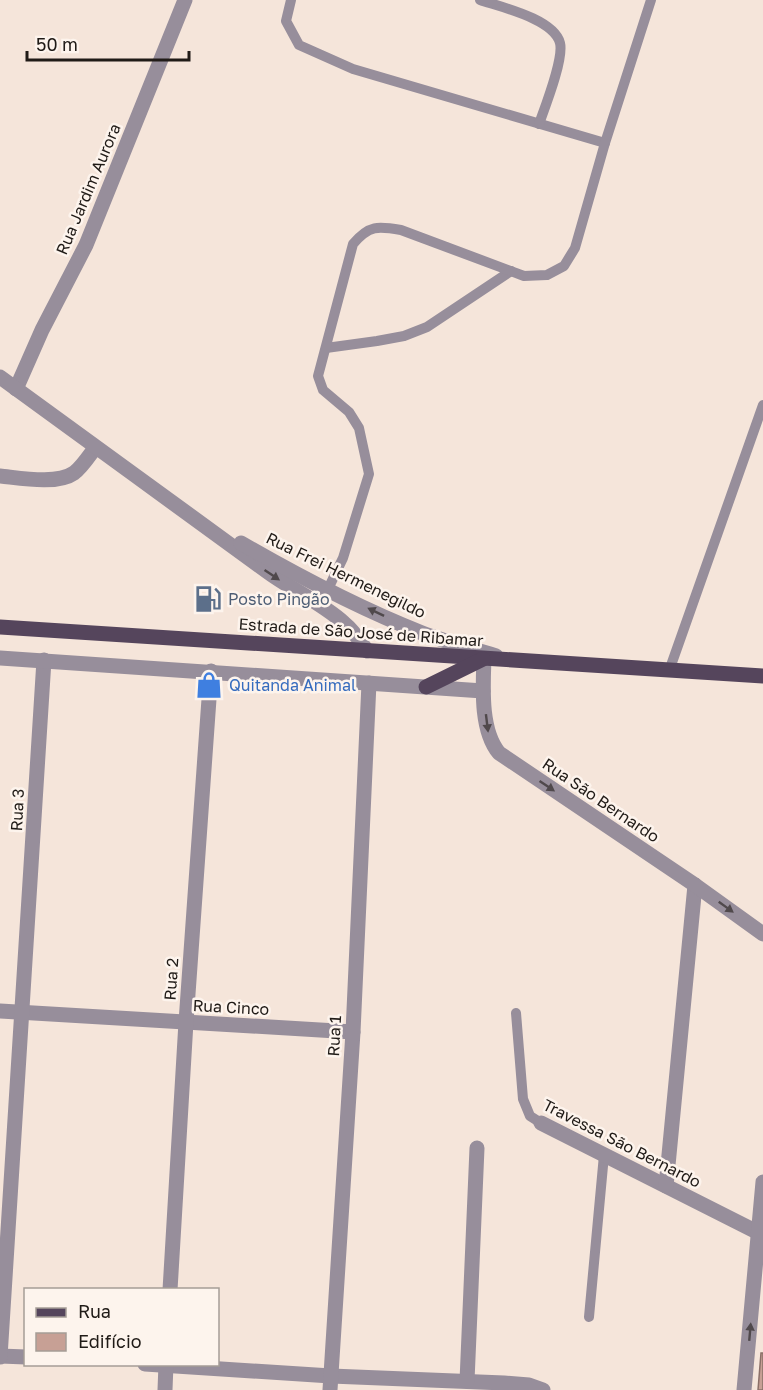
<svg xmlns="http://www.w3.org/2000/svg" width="763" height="1390" font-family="'Golos Text',sans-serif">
	<rect width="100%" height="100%" fill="#f5e5da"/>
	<path fill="#c7a095" stroke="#8b7068" stroke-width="1.5" d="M 761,1353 L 763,1353 L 763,1390 L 758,1390 Z"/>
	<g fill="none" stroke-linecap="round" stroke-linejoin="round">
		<g stroke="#978e9b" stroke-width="10">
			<path d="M 291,0 L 286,21 L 299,45 L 353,69 L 605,143"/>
			<path d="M 480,0 C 501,7 554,19 560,43 C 564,59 545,107 539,124"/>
			<path d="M 326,348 L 377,341 L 404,336 L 427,327 L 511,271"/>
			<path d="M 328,589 L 343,558 L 369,474 L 359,428 L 349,412 L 323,390 L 318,376 L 353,244 C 369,225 378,226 401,230 L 524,276 L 547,275 L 564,266 L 575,248 L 605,143 L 651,0"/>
			<path d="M 669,671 L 763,405"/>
			<path d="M 516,1013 L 523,1099 L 530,1116 L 541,1123"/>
			<path d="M 589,1317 L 604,1155"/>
		</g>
		<g stroke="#978e9b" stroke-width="15">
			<path d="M 16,389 L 42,330 L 86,245 L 185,0"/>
			<path d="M 0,476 C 20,478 57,485 74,473 C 82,467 89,456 95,448"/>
			<path d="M 0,1011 L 353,1032"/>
			<path d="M 541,1123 L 759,1233"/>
			<path d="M 666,1186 L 695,885"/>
			<path d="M 170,1290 L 186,1022 L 211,671"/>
			<path d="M 0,1356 L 26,1357"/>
			<path d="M 0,1357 L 44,660"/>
			<path d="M 145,1364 L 331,1376 L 504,1383 L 529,1385 L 543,1390"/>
			<path d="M 467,1381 L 477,1148"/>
			<path d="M 165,1390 L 166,1364"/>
			<path d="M 330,1390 L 353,1032 L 369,683"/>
			<path d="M 744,1390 L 763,1182"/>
		</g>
		<g stroke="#978e9b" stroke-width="15">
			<path d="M 0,377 C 88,442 177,505 265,570 C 290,589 321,602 344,623 C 354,631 360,641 367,651"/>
			<path d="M 241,543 C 298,576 361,609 422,633 C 446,642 471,648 496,656"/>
			<path d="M 0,658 L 483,691"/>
			<path d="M 484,658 C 483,687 480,730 499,753 L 695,885 L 763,934"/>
		</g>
		<g stroke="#55455c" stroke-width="15">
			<path d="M 0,627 L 763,676"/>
			<path d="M 426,687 L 483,659"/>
		</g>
	</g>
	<defs><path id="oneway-solid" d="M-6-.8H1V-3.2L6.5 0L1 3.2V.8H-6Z" transform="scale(1.5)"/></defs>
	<g fill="#50494c">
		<use href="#oneway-solid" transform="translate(272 575) rotate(34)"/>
		<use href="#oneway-solid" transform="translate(376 612) rotate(-154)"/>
		<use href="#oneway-solid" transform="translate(487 723) rotate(83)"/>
		<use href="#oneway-solid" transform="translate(547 786) rotate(34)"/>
		<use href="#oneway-solid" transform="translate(726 907) rotate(36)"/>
		<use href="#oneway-solid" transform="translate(750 1332) rotate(-85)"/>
	</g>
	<defs>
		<symbol id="fuel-bare" viewBox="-9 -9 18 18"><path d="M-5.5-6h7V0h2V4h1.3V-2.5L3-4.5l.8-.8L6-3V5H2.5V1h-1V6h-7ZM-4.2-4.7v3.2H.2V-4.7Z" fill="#5c6f8a" stroke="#fdf4ed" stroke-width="2.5" paint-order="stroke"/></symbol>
		<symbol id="shop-bare" viewBox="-9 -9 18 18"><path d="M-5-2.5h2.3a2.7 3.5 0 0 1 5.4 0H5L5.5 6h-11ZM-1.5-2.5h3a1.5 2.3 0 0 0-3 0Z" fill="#3f7fe0" stroke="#fdf4ed" stroke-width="2.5" paint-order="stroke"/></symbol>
	</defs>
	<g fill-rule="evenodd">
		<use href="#fuel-bare" x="189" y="580" width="38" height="38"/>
		<use href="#shop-bare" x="190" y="666" width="38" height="38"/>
	</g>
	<g text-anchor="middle" stroke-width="5" stroke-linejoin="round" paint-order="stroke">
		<g font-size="16" fill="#201b17" stroke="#fdf4ed">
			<text transform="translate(88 189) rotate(-67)" y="6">Rua Jardim Aurora</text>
			<text transform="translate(346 575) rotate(26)" y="6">Rua Frei Hermenegildo</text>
			<text transform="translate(361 632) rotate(4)" y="6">Estrada de São José de Ribamar</text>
			<text transform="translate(601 800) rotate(34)" y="6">Rua São Bernardo</text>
			<text transform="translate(17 810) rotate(-87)" y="6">Rua 3</text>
			<text transform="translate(171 979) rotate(-86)" y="6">Rua 2</text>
			<text transform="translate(231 1007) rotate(3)" y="6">Rua Cinco</text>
			<text transform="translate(334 1036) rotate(-87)" y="6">Rua 1</text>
			<text transform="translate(622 1143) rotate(27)" y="6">Travessa São Bernardo</text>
		</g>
		<g font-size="16" fill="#4e5e75" stroke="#fdf4ed" text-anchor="start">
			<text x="228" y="605">Posto Pingão</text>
		</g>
		<g font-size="16" fill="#366cbe" stroke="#fdf4ed" text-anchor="start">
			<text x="229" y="691">Quitanda Animal</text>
		</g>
	</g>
	<rect x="24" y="1288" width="195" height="78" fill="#fdf4ed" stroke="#a59d97" stroke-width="1.5"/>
	<rect x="36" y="1308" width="30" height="9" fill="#55455c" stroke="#a59d97" stroke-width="1.5"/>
	<text x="78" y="1318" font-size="18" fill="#201b17">Rua</text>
	<rect x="36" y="1333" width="30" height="18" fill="#c7a095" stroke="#a59d97" stroke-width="1.5"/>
	<text x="78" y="1348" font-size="18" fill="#201b17">Edifício</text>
	<path d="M27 51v9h162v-9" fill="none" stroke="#201b17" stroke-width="3"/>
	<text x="36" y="51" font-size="18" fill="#201b17" stroke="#fdf4ed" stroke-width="4.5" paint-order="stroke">50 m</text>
</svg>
